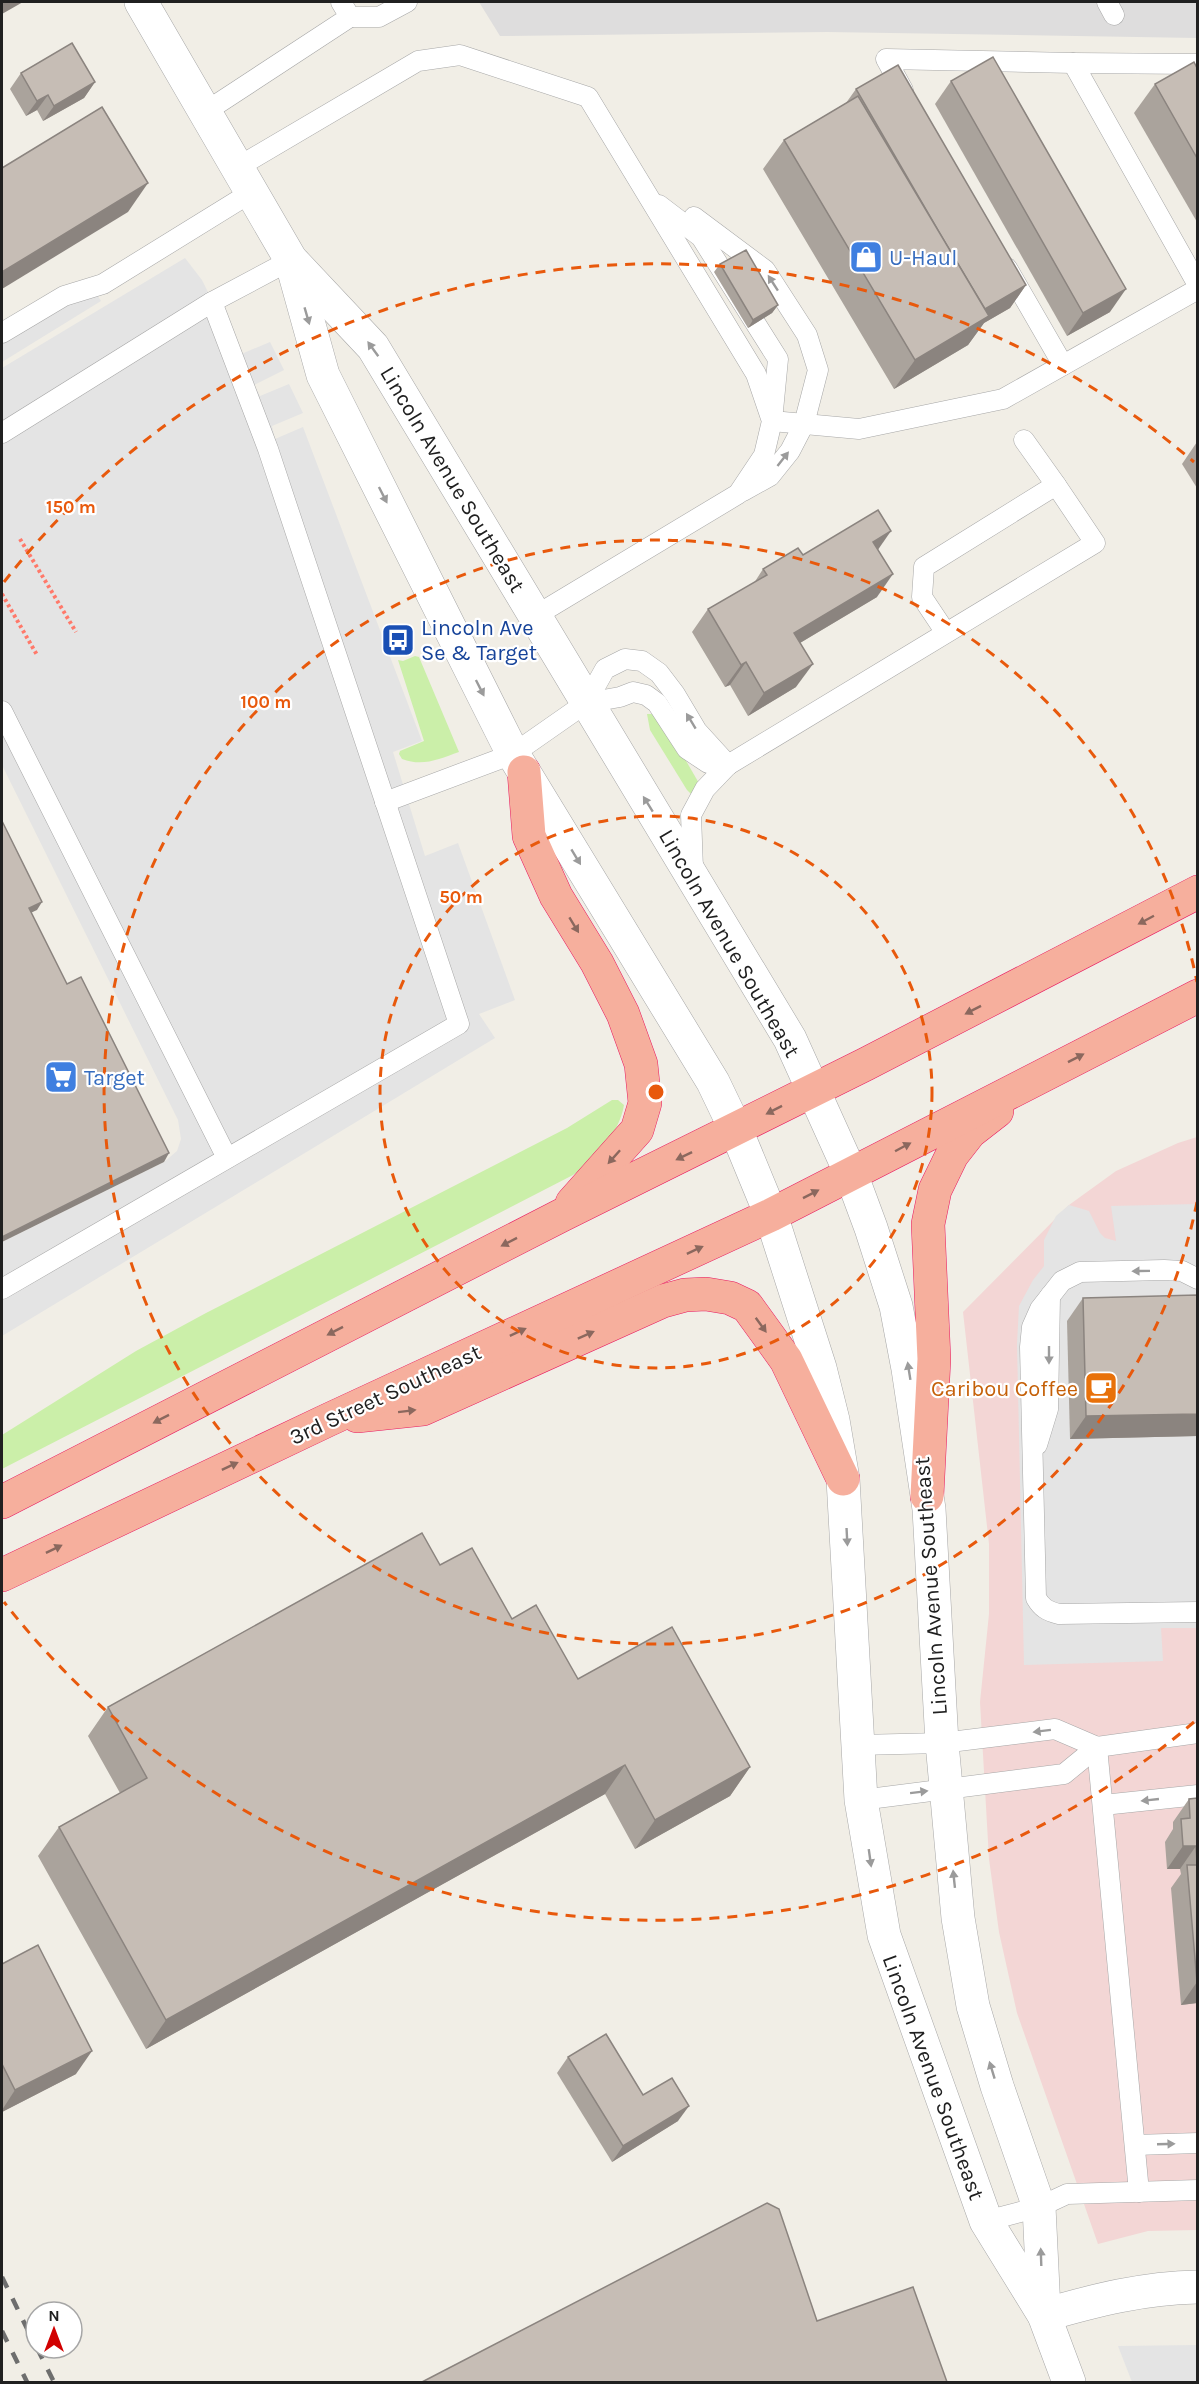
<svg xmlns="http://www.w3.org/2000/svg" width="1199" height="2384" font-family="Karla,sans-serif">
	<rect width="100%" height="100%" fill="#f1eee6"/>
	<path fill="#dedddd" d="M 479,2 L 1197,2 L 1197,38 L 827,32 L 500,36 Z"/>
	<path fill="#f3d6d5" d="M 1197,1137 L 1197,2230 L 1148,2231 L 1098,2244 L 1017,2013 L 999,1932 L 989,1859 L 980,1702 L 989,1614 L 989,1544 L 963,1312 L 1069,1205 L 1116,1171 L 1178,1143 Z"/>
	<g fill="#cbefa9">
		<path d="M 415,656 L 419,657 L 459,752 C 439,759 423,767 402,759 L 399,754 L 400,751 L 424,741 L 398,660 L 403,661 Z"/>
		<path d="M 647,714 L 655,714 L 663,721 L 700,785 L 693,796 L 687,790 L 650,730 Z"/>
		<path d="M 612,1100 L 618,1100 L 624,1105 C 619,1134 596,1159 573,1175 L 2,1469 L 2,1435 L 136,1351 L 206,1313 L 567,1128 Z"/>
	</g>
	<g fill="#e4e4e4">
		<path d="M 185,258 L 202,280 L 239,355 L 270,342 L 284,370 L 254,385 L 260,396 L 289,384 L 303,413 L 272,426 L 275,439 L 303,427 L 422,741 L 393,752 L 425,856 L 458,843 L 515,1000 L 479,1014 L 495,1038 L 2,1336 L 2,1242 L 164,1162 L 177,1151 L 181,1139 L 178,1120 L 2,765 L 2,368 Z"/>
		<path d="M 94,290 L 101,301 L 2,362 L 2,343 Z"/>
		<path d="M 1197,1204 L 1197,1628 L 1161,1628 L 1163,1661 L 1024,1665 L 1017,1344 L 1019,1306 L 1033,1280 L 1044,1266 L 1044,1240 L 1056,1216 L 1069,1205 L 1089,1211 L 1100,1233 L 1105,1238 L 1116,1241 L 1111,1206 Z"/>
		<path d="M 1197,2345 L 1197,2382 L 1132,2382 L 1118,2346 Z"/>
	</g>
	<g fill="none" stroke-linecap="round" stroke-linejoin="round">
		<defs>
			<g id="service">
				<path d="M 1107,2 L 1114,15"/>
				<path d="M 350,17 L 379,17 L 407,2"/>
				<path d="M 1198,64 L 1073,63 L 1198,285"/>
				<path d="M 903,90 L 886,59 L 1073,63"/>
				<path d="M 205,112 L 350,17 L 341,2"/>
				<path d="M 238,167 L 418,61 L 460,55 L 588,97 L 756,374 L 772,421 L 764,455 L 738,494 L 535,616"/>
				<path d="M 659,205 L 701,237 L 778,359 L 772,421 L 859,429 L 1003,399 L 1198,289"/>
				<path d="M 694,217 L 765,270 L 807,335 L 818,370 L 804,424 L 790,451 L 770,476 L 743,491"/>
				<path d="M 1007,268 L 1063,365"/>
				<path d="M 2,333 L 64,296 L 103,284 L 252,192"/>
				<path d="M 2,433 L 212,302 L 291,260"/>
				<path d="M 1024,440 L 1056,485"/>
				<path d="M 586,703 L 620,697 L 633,692 L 646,695 L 657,703 L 687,749 L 708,763 L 728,765"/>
				<path d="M 2,711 L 227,1158"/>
				<path d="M 385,802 L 513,754 L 586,703 L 605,669 L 625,659 L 642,661 L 659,673 L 675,694 L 697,731 L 728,765"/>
				<path d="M 693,869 L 691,815 L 705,789 L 728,765 L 1095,543 L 1056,485 L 924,567 L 922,597 L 946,633"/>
				<path d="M 1198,1279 L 1182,1271 L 1164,1270 L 1080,1272 L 1062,1281 L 1040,1309 L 1032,1327 L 1030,1347 L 1036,1598 C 1042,1608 1047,1611 1059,1614 L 1198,1612"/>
				<path d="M 2,1289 L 459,1024 L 268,449 L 212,302"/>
				<path d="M 1037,1445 L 1048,1409 L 1050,1296"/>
				<path d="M 858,1745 L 942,1743 L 1055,1729 L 1097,1747"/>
				<path d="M 1097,1747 L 1139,2192"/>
				<path d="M 861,1800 L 1064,1774 L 1097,1747 L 1198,1733"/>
				<path d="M 1103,1805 L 1198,1795"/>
				<path d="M 1135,2145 L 1198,2143"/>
				<path d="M 986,2221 L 1039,2207 L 1067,2194 L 1198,2190"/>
			</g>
			<g id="tertiary">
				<path d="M 141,2 L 291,260 L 323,375 L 513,754 L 713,1082 L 736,1130 L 771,1215 L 820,1368 L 833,1420 L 843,1479 L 861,1800 L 884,1935 L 986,2221 L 1044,2315 L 1069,2382"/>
				<path d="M 294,263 L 373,347 L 790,1039 L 851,1174 L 871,1228 L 896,1306 L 908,1369 L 929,1509 L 942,1743 L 958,1918 L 973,2006 L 997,2086 L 1039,2207 L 1044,2310"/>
				<path d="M 1044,2315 C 1096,2300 1143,2288 1198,2287"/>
			</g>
			<g id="trunk">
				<path d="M 524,772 L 529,836 L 556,896 L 597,963 L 623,1014 L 641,1064 L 645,1103 L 637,1130 L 572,1203"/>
				<path d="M 357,1416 L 423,1409 L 663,1301 L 685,1295 L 706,1294 L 730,1298 L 747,1306 L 786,1360 L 843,1479"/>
				<path d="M 927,1496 L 934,1359 L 928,1224 L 935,1190 L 952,1155 L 970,1132 L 997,1111"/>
				<path d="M 2,1502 L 562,1215 L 866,1064 L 1198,892"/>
				<path d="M 2,1575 L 328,1420 L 771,1215 L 1198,996"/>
			</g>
		</defs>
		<use href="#service" stroke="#a7a7a7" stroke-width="21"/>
		<use href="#tertiary" stroke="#a7a7a7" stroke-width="34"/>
		<use href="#trunk" stroke="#e81a61" stroke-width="34"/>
		<g stroke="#ff796a" stroke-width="4" stroke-dasharray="3 3" stroke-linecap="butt">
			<path d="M 20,539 L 76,632"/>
			<path d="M 2,594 L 37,655"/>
		</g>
		<use href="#service" stroke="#fff" stroke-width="20"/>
		<use href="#tertiary" stroke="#fff" stroke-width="33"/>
		<use href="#trunk" stroke="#f6af9d" stroke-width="33"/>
		<g stroke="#6e6e6e" stroke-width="4.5" stroke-dasharray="12 12" stroke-linecap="butt">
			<path d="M 2,2277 L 36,2347"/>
			<path d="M 2,2331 L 27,2382"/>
			<path d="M 37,2348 L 54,2382"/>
		</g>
	</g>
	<g fill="#aaa39c">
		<path d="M 1197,68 L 1197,222 L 1134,113 L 1155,84 Z"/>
		<path d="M 21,73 L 95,82 L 84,98 L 43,121 L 37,110 L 26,116 L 10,89 Z"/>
		<path d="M 951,81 L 1110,312 L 1067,336 L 935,104 Z"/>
		<path d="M 856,89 L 1026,285 L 1010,308 L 984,323 L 968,345 L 894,389 L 763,169 L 784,140 L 846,103 Z"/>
		<path d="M 720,264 L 778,305 L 772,313 L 748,328 L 714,272 Z"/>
		<path d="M 1197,442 L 1197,488 L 1182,464 Z"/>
		<path d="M 878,550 L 877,597 L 800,643 L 796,687 L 748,716 L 730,685 L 725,687 L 692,632 L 708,609 L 754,583 L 763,569 L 803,555 Z"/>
		<path d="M 1197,1295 L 1197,1436 L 1070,1439 L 1067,1321 L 1083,1298 Z"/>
		<path d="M 440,1565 L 512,1619 L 578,1679 L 750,1767 L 730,1796 L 635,1849 L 605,1794 L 146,2049 L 38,1856 L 59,1827 L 120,1793 L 88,1736 L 108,1707 Z"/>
		<path d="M 1197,1798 L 1197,2003 L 1181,2005 L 1171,1888 L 1181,1874 L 1180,1869 L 1167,1869 L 1165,1842 L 1173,1829 L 1173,1822 L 1189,1799 Z"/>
		<path d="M 2,1964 L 76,2074 L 2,2112 Z"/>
		<path d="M 568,2057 L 643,2095 L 678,2121 L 612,2162 L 557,2073 Z"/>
	</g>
	<g fill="#8b847f">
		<path d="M 2,2 L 23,2 L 2,14 Z"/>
		<path d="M 95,82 L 84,98 L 43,121 L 54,106 Z"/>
		<path d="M 48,95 L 37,110 L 26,116 L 37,101 Z"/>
		<path d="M 148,183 L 128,212 L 2,289 L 2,272 Z"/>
		<path d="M 1026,285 L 1010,308 L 984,323 L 968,345 L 894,389 L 915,360 L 984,309 Z"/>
		<path d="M 1126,289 L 1110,312 L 1067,336 L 1083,313 Z"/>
		<path d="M 778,305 L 772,313 L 748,328 L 753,320 Z"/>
		<path d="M 891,531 L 875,554 L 873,542 Z"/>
		<path d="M 893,574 L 877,597 L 778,656 L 794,633 Z"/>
		<path d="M 746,662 L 730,685 L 725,687 L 741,665 Z"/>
		<path d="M 813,664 L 796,687 L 748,716 L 764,693 Z"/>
		<path d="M 42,902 L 37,910 L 24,916 L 29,908 Z"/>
		<path d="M 169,1153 L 164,1162 L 2,1242 L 2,1237 Z"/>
		<path d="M 1197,1414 L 1197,1436 L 1070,1439 L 1086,1416 Z"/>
		<path d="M 625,1765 L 605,1794 L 146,2049 L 166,2020 Z"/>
		<path d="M 750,1767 L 730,1796 L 635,1849 L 655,1820 Z"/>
		<path d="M 1183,1846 L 1196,1846 L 1180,1869 L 1167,1869 Z"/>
		<path d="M 1197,1982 L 1197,2003 L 1181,2005 Z"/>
		<path d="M 92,2051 L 76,2074 L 2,2112 L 2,2110 L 15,2090 Z"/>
		<path d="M 689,2106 L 678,2121 L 612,2162 L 623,2146 Z"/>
	</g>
	<g fill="#c6bdb5" stroke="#8b847f" stroke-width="1.5">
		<path d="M 72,43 L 95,82 L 54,106 L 48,95 L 37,101 L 21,73 Z"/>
		<path d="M 993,57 L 1126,289 L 1083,313 L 951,81 Z"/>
		<path d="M 1194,62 L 1197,68 L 1197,158 L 1155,84 Z"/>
		<path d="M 898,65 L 1026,285 L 985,309 L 939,232 L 856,89 Z"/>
		<path d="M 858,96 L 989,316 L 915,360 L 784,140 Z"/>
		<path d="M 102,107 L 148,183 L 2,272 L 2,168 Z"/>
		<path d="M 746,250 L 778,305 L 753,320 L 720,264 Z"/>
		<path d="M 878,510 L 891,531 L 873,542 L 893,574 L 794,633 L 813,664 L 764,693 L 746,662 L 741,665 L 708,609 L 767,575 L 763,569 L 798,548 L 803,555 Z"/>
		<path d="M 2,821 L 42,902 L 29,908 L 67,984 L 81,977 L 169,1153 L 2,1237 Z"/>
		<path d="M 1197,1295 L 1197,1414 L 1086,1416 L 1083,1298 Z"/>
		<path d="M 422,1533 L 440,1565 L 472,1548 L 512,1619 L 536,1605 L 578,1679 L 672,1627 L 750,1767 L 655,1820 L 625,1765 L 166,2020 L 59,1827 L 147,1778 L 108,1707 Z"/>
		<path d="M 1197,1798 L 1197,1862 L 1196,1846 L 1183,1846 L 1181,1819 L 1190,1818 L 1189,1799 Z"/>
		<path d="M 1187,1865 L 1197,1865 L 1197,1982 Z"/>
		<path d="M 38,1945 L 92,2051 L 15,2090 L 2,2064 L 2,1964 Z"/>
		<path d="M 606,2034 L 643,2095 L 672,2078 L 689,2106 L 623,2146 L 568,2057 Z"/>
		<path d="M 767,2203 L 779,2209 L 817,2321 L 913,2287 L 947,2382 L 422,2382 Z"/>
	</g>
	<defs><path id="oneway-solid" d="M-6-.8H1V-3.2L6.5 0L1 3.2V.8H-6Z" transform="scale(1.5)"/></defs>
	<g fill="#9b9b9b">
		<use href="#oneway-solid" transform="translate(773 283) rotate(-123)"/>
		<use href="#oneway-solid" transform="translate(307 316) rotate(74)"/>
		<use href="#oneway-solid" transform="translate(373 349) rotate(-126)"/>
		<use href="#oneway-solid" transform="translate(783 459) rotate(-52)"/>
		<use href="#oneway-solid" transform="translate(383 495) rotate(63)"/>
		<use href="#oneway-solid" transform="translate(480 688) rotate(63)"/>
		<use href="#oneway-solid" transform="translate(691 721) rotate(-121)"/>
		<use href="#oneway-solid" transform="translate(648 804) rotate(-122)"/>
		<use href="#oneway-solid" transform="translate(576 857) rotate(59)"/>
		<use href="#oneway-solid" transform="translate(1141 1271) rotate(179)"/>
		<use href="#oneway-solid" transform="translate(1049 1355) rotate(90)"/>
		<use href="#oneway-solid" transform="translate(909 1371) rotate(-99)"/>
		<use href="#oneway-solid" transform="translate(847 1537) rotate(87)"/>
		<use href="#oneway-solid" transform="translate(1042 1731) rotate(173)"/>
		<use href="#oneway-solid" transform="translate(919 1792) rotate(-7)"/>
		<use href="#oneway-solid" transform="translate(1150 1800) rotate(174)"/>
		<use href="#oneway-solid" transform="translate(870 1858) rotate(82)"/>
		<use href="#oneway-solid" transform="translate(954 1879) rotate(-96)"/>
		<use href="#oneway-solid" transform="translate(992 2070) rotate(-107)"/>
		<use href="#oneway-solid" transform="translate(1166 2144) rotate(-2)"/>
		<use href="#oneway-solid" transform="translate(1041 2257) rotate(-92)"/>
	</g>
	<g fill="#8b685e">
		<use href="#oneway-solid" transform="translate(1146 920) rotate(152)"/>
		<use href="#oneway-solid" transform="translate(574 925) rotate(59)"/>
		<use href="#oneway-solid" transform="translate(973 1010) rotate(153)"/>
		<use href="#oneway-solid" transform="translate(1076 1058) rotate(-27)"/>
		<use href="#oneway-solid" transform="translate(774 1110) rotate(153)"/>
		<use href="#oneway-solid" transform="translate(903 1147) rotate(-28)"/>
		<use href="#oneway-solid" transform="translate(684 1156) rotate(154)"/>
		<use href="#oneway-solid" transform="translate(614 1157) rotate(132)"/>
		<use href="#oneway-solid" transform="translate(811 1194) rotate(-27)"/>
		<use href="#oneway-solid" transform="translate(509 1242) rotate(153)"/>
		<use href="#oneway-solid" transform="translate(695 1250) rotate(-25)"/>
		<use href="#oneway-solid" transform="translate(761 1325) rotate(54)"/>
		<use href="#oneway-solid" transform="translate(335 1331) rotate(153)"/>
		<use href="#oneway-solid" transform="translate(518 1332) rotate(-25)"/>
		<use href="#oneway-solid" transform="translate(586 1335) rotate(-24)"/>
		<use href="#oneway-solid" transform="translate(407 1411) rotate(-7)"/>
		<use href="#oneway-solid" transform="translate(161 1419) rotate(153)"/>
		<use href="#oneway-solid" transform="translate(230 1466) rotate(-25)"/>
		<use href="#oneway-solid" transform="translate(54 1549) rotate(-26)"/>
	</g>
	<g fill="none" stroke="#e8590c" stroke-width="3" stroke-dasharray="10 8">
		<circle cx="656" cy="1092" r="276"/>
		<path d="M1197 1202A552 552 0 1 1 1197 982"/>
		<path d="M1194 1722A828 828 0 0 1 4 1602M4 582A828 828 0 0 1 1194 462"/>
	</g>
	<defs>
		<symbol id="shop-square" viewBox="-11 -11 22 22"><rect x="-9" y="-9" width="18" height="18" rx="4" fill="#3f7fe0" stroke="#fff"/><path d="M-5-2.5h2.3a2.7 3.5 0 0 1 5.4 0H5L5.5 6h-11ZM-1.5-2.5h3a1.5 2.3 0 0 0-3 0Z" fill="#fff"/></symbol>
		<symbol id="bus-square" viewBox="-11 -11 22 22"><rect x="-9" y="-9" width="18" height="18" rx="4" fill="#1a4fb4" stroke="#fff"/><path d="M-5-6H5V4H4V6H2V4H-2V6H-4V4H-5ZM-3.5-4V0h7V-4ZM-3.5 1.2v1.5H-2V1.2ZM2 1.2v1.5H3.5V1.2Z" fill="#fff"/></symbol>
		<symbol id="supermarket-square" viewBox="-11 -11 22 22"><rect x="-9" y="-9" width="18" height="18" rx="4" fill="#3f7fe0" stroke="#fff"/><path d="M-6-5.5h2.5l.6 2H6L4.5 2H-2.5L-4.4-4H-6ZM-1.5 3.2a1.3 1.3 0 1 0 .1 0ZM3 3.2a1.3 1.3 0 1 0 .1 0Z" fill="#fff"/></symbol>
		<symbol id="cafe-square" viewBox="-11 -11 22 22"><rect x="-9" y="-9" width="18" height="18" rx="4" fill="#e8710a" stroke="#fff"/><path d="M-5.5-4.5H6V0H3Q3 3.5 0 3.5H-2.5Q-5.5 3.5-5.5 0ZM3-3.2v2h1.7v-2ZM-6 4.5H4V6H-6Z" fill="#fff"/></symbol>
	</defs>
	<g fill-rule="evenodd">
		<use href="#shop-square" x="847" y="238" width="38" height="38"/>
		<use href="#bus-square" x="379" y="621" width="38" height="38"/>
		<use href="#supermarket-square" x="42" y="1058" width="38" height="38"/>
		<use href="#cafe-square" x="1082" y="1369" width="38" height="38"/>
	</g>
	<g text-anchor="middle" stroke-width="4.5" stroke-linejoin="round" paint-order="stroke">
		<g font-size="22" fill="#366cbe" stroke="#fff" text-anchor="start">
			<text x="889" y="265">U-Haul</text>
			<text x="84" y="1085">Target</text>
		</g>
		<g font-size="22" fill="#202020" stroke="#fff">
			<text transform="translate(453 479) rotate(59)" y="8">Lincoln Avenue Southeast</text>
			<text transform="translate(730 943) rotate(60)" y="8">Lincoln Avenue Southeast</text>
			<text transform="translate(385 1394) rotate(-25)" y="8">3rd Street Southeast</text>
			<text transform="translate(930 1586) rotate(-94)" y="8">Lincoln Avenue Southeast</text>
			<text transform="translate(934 2077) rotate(70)" y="8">Lincoln Avenue Southeast</text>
		</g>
		<g font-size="22" fill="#164399" stroke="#fff" text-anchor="start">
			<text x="421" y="635">Lincoln Ave<tspan x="421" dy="25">Se &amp; Target</tspan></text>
		</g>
		<g font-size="22" fill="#c56008" stroke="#fff" text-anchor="end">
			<text x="1078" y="1396">Caribou Coffee</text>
		</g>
	</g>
	<circle cx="656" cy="1092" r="9" fill="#e8590c" stroke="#fff" stroke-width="3"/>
	<g font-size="18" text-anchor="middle" font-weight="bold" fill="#e8590c" stroke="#fff" stroke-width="4.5" stroke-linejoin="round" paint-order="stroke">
		<text x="71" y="513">150 m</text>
		<text x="266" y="708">100 m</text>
		<text x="461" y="903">50 m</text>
	</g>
	<rect width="1199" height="2384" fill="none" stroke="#202020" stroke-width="6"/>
	<g transform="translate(54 2330)"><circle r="28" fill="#ffffff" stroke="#a6a6a6" stroke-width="1.5"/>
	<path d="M0-4.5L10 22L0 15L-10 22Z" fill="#d10000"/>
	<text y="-9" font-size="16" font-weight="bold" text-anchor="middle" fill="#202020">N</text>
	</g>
</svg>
